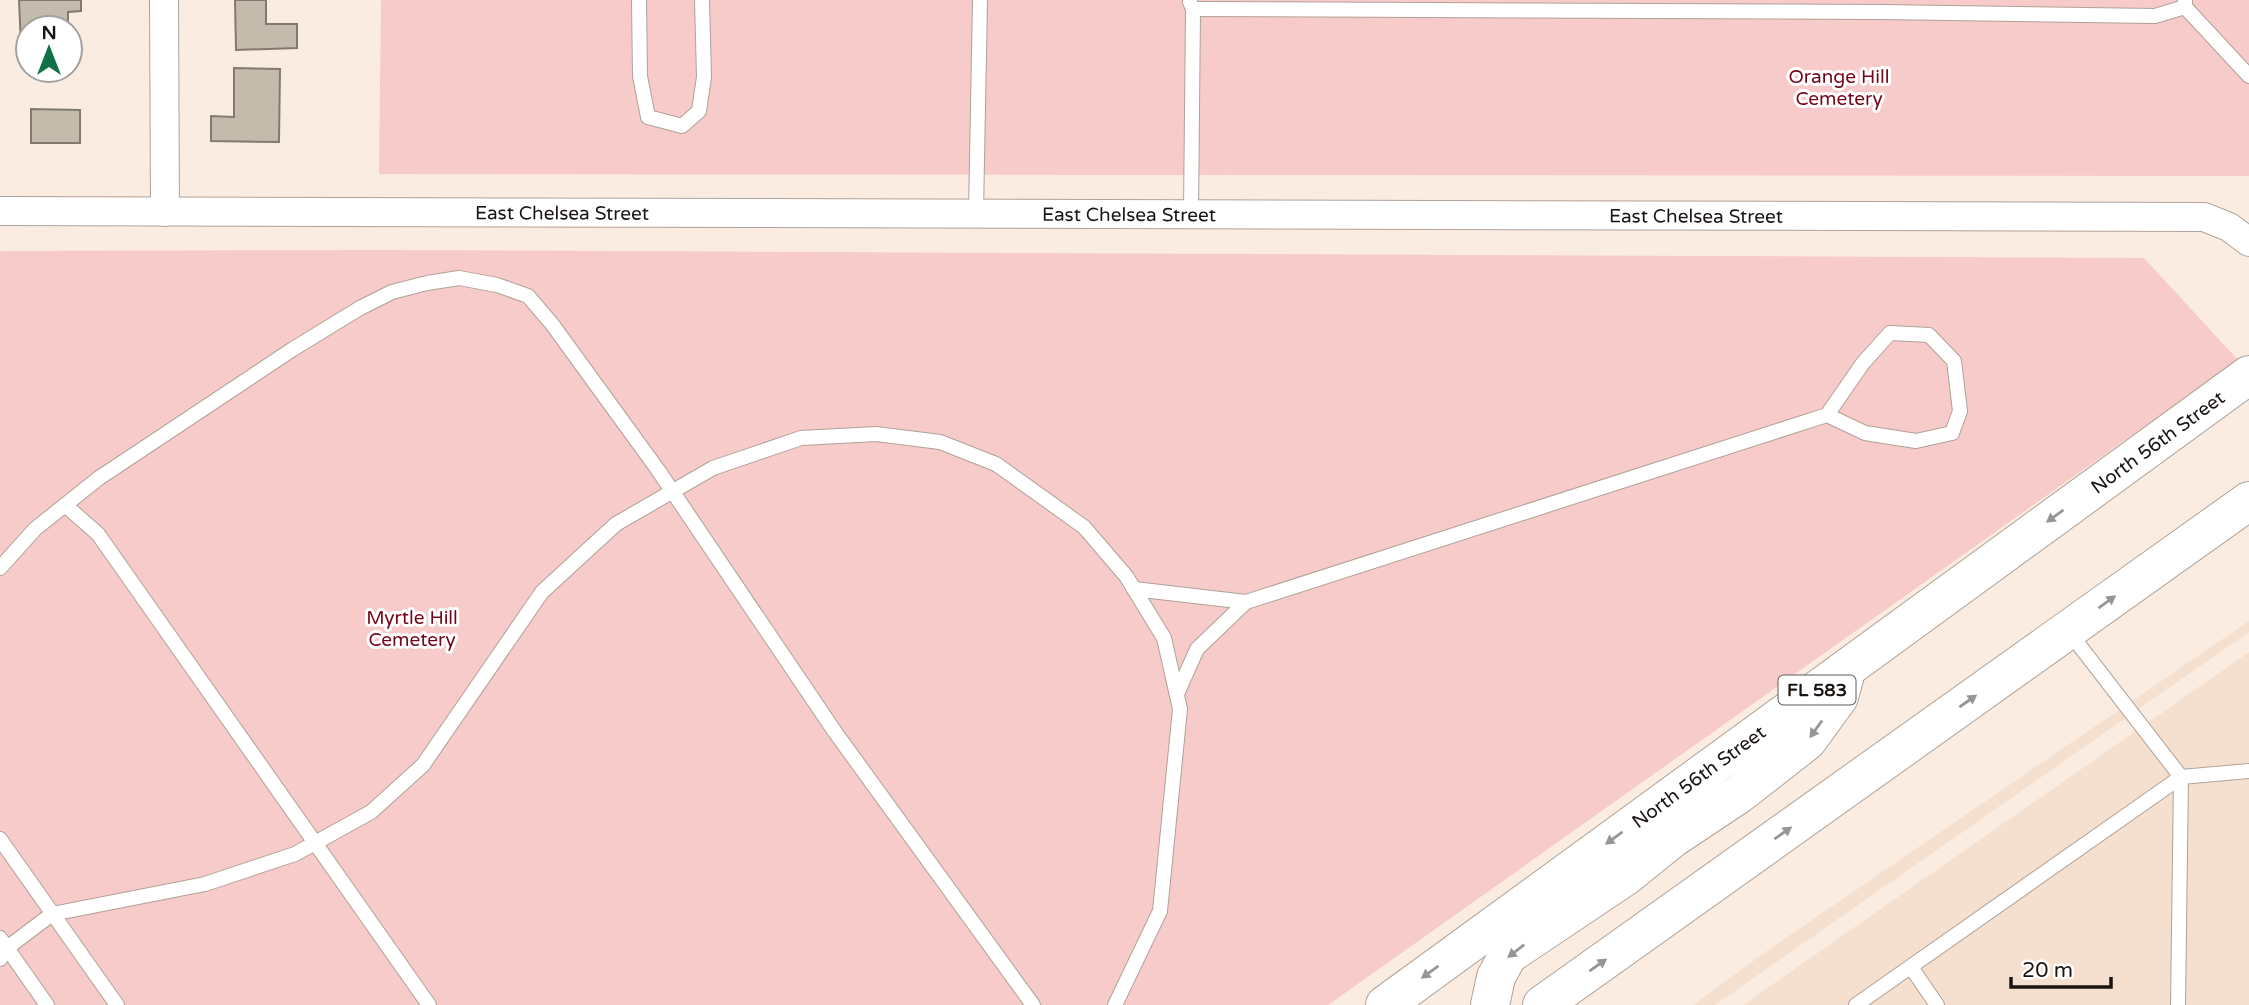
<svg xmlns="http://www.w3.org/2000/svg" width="2249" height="1005" font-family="'Varela Round',sans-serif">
	<rect width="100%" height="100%" fill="#fbece1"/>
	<g fill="#f5e0d0">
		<path d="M 2249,621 L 2249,632 L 1715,1005 L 1693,1005 L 1771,948 Z"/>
		<path d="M 2249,652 L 2249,1005 L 1743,1005 Z"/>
	</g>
	<g fill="#f6cbc9">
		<path d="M 381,0 L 2249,0 L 2249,176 L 379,174 Z"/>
		<path d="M 379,250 L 2144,258 L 2238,360 L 1328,1005 L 0,1005 L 0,251 Z"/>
	</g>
	<g fill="#c4bbad" stroke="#827a6d" stroke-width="2">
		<path d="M 19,0 L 81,0 L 81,11 L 68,12 L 68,28 L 28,28 L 28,45 L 21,46 Z"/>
		<path d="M 235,0 L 266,0 L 266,24 L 297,24 L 297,48 L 236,50 Z"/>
		<path d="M 234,68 L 280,69 L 279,142 L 211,141 L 211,116 L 234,117 Z"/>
		<path d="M 31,109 L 80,110 L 80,143 L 31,143 Z"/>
	</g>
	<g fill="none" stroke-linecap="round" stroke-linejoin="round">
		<defs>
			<g id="service">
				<path d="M 639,0 L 640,76 L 648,117 L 682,126 L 699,111 L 704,77 L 702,0"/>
				<path d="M 2185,0 L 2185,7 L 2249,76"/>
				<path d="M 1190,2 L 1193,9 L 1191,214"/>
				<path d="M 1193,9 L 1881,12 L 2155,16 L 2185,7"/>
				<path d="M 976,213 L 980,0"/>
				<path d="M 65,505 L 98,534 L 429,1005"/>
				<path d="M 0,568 L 35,529 L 99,478 L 293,349 L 360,308 L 392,292 L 427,283 L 459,278 L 497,285 L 528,296 L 552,324 L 658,470 L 835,732 L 1033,1005"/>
				<path d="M 1134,589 L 1246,602"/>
				<path d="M 1177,694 L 1197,649 L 1246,602 L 1827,415 L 1863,363 L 1890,333 L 1929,335 L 1954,361 L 1960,411 L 1952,433 L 1916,441 L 1865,433 L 1827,415"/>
				<path d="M 0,839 L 117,1005"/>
				<path d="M 0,938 L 47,1005"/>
				<path d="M 0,959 L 7,948 L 52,914 L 205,884 L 295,854 L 371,812 L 423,765 L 542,592 L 616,524 L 713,468 L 801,438 L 876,434 L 940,442 L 996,464 L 1084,527 L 1126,576 L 1164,638 L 1180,709 L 1160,911 L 1115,1005"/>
				<path d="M 1911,967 L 1937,1005"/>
				<path d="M 1856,1005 L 2181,777 L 2069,632"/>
				<path d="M 2178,1005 L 2181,777 L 2249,771"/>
			</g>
			<g id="minor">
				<path d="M 164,0 L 165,212"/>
				<path id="s1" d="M 0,211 L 2204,217 L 2229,227 L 2249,242"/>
			</g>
			<g id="primary">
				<path id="s2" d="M 1385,1005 L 2249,375"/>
				<path d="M 1490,1005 L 1496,977 L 1508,955 L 1626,876 L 1673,838 L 1739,794 L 1807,741 L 1839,697 L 1846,671"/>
				<path d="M 1542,1005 L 2249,501"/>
			</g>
		</defs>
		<use href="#service" stroke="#b0a298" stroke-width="16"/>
		<use href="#minor" stroke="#b0a298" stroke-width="30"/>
		<use href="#primary" stroke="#b0a298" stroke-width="40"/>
		<use href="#service" stroke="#fff" stroke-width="14"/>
		<use href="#minor" stroke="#fff" stroke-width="28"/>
		<use href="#primary" stroke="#fff" stroke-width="38"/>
	</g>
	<defs><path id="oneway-solid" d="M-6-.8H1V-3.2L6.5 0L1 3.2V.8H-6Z" transform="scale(1.75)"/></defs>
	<g fill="#989694">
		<use href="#oneway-solid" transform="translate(2055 516) rotate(144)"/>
		<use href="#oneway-solid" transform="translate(2107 602) rotate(-36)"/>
		<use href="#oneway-solid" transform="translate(1968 701) rotate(-35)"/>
		<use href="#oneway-solid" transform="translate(1816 729) rotate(126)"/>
		<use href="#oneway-solid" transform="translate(1783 833) rotate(-35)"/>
		<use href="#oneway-solid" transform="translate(1614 838) rotate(144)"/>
		<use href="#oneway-solid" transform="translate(1516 951) rotate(142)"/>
		<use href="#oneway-solid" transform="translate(1598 965) rotate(-35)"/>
		<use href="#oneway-solid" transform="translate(1430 972) rotate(144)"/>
	</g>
	<g text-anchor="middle" stroke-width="6" stroke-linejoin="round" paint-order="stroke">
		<rect fill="#fff" stroke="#5f5b59" stroke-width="2" x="1778.5" y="675.5" width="77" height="29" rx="5"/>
		<g font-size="18" font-weight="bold" fill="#1a1512">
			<text x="1817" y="696">FL 583</text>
		</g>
		<g font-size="19" fill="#74061a" stroke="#fff">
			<text x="1839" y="83">Orange Hill<tspan x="1839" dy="22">Cemetery</tspan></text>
			<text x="412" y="624">Myrtle Hill<tspan x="412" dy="22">Cemetery</tspan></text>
		</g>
		<g font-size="19" fill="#1a1512" stroke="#fff">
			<text dy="7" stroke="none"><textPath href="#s1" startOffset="562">East Chelsea Street</textPath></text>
			<text dy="7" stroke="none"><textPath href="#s1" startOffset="1129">East Chelsea Street</textPath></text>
			<text dy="7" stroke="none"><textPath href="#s1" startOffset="1696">East Chelsea Street</textPath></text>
			<text dy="7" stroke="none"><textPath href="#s2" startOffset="956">North 56th Street</textPath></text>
			<text dy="7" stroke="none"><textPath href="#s2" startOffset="388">North 56th Street</textPath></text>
		</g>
	</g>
	<g transform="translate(49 49)"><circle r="33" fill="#ffffff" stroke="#a3a1a0" stroke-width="2"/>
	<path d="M0-5L12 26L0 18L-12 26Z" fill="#107046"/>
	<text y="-10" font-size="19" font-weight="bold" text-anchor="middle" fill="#1a1512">N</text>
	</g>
	<path d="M2011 977v10h100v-10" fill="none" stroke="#1a1512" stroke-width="3.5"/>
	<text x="2022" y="977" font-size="21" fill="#1a1512" stroke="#ffffff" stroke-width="5" paint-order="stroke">20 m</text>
</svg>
